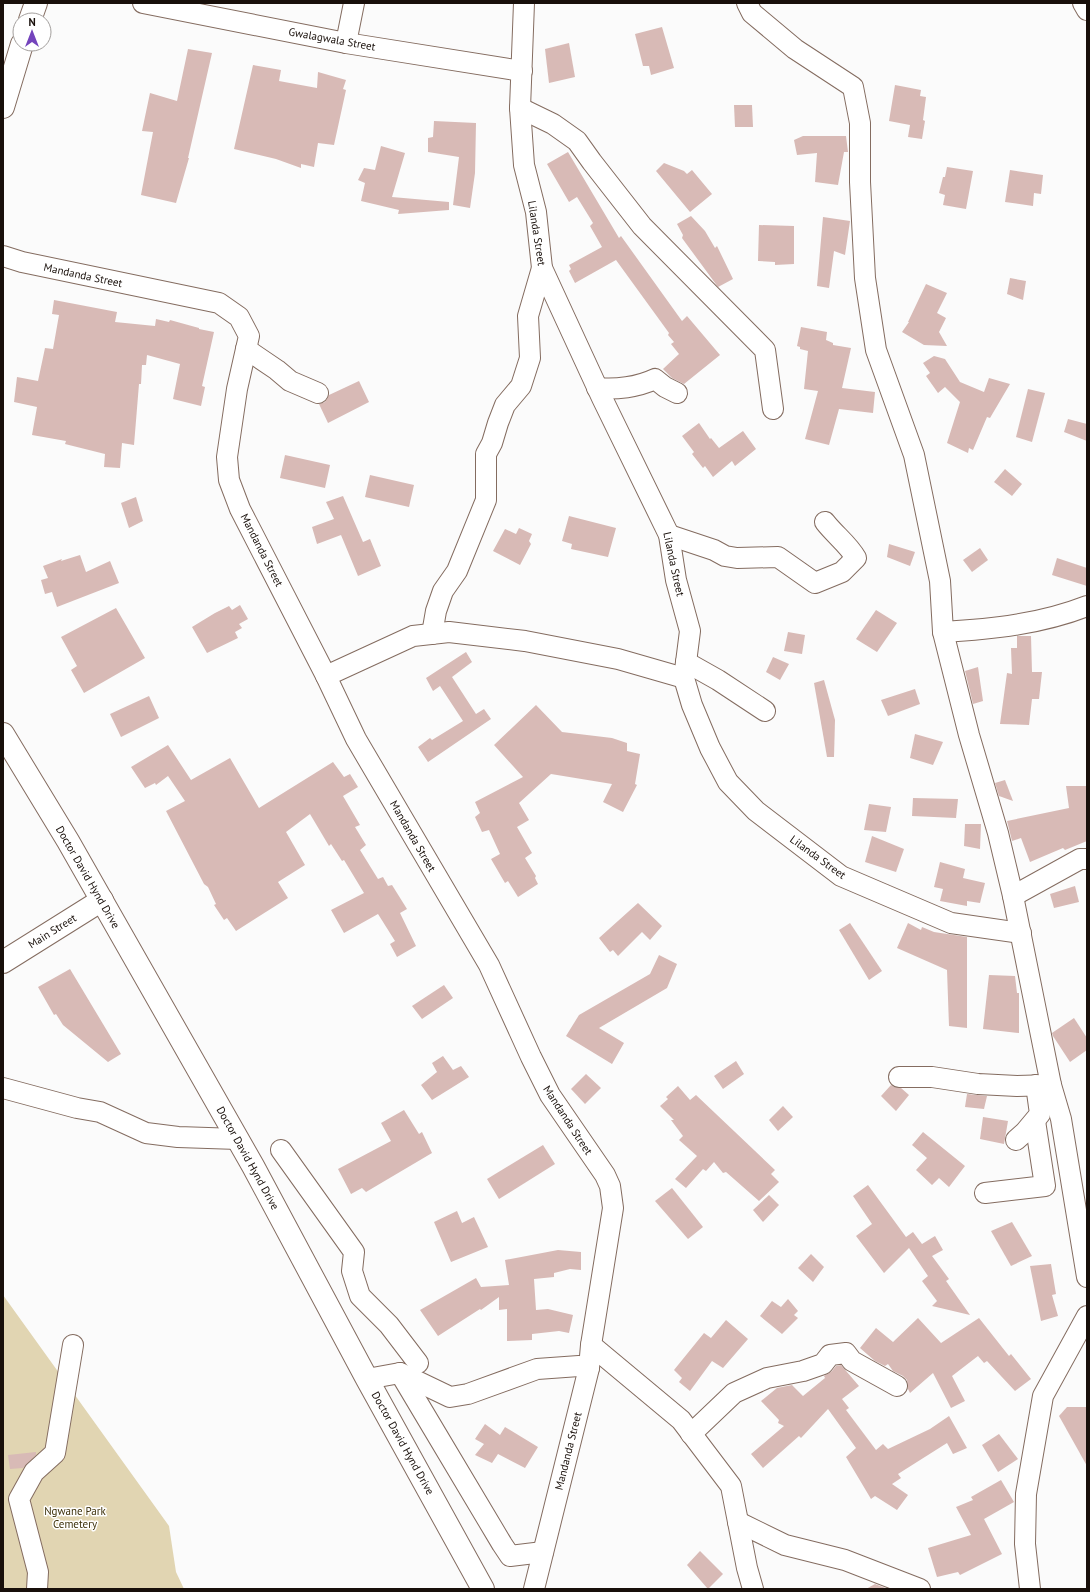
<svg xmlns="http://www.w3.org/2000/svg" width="1090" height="1592" font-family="'PT Sans',sans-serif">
	<rect width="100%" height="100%" fill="#fbfbfb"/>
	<path fill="#e1d5b2" d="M 3,1295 L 169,1526 L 176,1572 L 184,1589 L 3,1589 Z"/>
	<g fill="#d8bab6">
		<path d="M 662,27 L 674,68 L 651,75 L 649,66 L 643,66 L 635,34 Z"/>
		<path d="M 569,43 L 575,77 L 549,83 L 545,49 Z"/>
		<path d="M 188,49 L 212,53 L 188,158 L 189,158 L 176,203 L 141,195 L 153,132 L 142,131 L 150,93 L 177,101 Z"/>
		<path d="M 253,65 L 281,70 L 279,81 L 317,88 L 318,72 L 346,80 L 343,89 L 346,90 L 334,145 L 318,143 L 314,167 L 301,164 L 301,168 L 276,159 L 234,149 Z"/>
		<path d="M 895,85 L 921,90 L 920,96 L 926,97 L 923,120 L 925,121 L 922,139 L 908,137 L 910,125 L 889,121 Z"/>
		<path d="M 734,105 L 752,105 L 753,127 L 735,127 Z"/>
		<path d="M 434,121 L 476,123 L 475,173 L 470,208 L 453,205 L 459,157 L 428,152 L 428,138 L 433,137 Z"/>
		<path d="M 803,136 L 846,136 L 848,152 L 844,152 L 838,185 L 815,182 L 817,153 L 797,155 L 794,140 Z"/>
		<path d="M 381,146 L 405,153 L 392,197 L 449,202 L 449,210 L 398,214 L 399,210 L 361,201 L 365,183 L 358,180 L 364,168 L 375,170 Z"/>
		<path d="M 568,152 L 619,238 L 621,236 L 682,321 L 687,316 L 720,355 L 684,384 L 672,378 L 663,369 L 679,354 L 671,344 L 674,342 L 668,335 L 669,333 L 616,260 L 575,283 L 569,271 L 571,269 L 569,265 L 602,247 L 590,226 L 593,223 L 577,197 L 569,202 L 547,164 Z"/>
		<path d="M 664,163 L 684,171 L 687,174 L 692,170 L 712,194 L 690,212 L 656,171 Z"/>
		<path d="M 947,167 L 973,171 L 966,209 L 943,205 L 945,195 L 939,193 L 943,177 L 945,177 Z"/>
		<path d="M 1010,170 L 1043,175 L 1041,194 L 1034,193 L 1033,206 L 1005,202 Z"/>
		<path d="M 691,216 L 705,231 L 715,248 L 717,246 L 733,279 L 718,287 L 682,238 L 683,235 L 677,224 Z"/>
		<path d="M 823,217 L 850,221 L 845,255 L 834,251 L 829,288 L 817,286 Z"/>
		<path d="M 759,225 L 794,226 L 794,264 L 775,265 L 775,262 L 758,261 Z"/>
		<path d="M 1010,278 L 1026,281 L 1023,300 L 1007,294 Z"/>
		<path d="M 926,284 L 947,293 L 937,313 L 946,318 L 939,332 L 947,346 L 924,345 L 902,332 L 909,322 L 908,322 Z"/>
		<path d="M 54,300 L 117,312 L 115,322 L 155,326 L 156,319 L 169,322 L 170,320 L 199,328 L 199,329 L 214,332 L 202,386 L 205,387 L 201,406 L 173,399 L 180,364 L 147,355 L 146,365 L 142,365 L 141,384 L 139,384 L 134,445 L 122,443 L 120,468 L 104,467 L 105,454 L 65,444 L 66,441 L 32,435 L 37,407 L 14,402 L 17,377 L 38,381 L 45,348 L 53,349 L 59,315 L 52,314 Z"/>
		<path d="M 801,327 L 827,332 L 826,340 L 833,343 L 833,345 L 851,348 L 842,388 L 875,392 L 873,413 L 839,409 L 829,445 L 805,439 L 818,391 L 804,389 L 808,351 L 800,349 L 800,347 L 797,346 Z"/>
		<path d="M 934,356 L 945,359 L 960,382 L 984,392 L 989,378 L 1010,384 L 990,418 L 987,417 L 973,450 L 969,448 L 968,453 L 947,443 L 960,402 L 945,387 L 938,393 L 926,376 L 930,373 L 923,363 Z"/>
		<path d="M 359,381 L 369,402 L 328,423 L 319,404 L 325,402 L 329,395 Z"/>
		<path d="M 1028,389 L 1045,393 L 1032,442 L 1016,437 Z"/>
		<path d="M 1068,419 L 1087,424 L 1087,441 L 1064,432 Z"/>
		<path d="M 699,423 L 710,439 L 711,438 L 719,448 L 743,431 L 756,449 L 735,466 L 732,461 L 713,477 L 705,466 L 703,468 L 692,454 L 694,452 L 682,436 Z"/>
		<path d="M 285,455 L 330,465 L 325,488 L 280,478 Z"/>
		<path d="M 1005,469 L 1022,484 L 1012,496 L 994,482 Z"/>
		<path d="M 370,475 L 414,485 L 409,507 L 365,497 Z"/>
		<path d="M 343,496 L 363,542 L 370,539 L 381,566 L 358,576 L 341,535 L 317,544 L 312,527 L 334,519 L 326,502 Z"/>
		<path d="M 136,497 L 143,521 L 129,528 L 121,503 Z"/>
		<path d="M 569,516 L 616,528 L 608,557 L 571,549 L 572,544 L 562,541 Z"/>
		<path d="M 519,528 L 532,534 L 529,541 L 531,544 L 520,565 L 493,551 L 505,529 L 516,534 Z"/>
		<path d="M 889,544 L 915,552 L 910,566 L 887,557 Z"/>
		<path d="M 980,548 L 988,560 L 972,572 L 963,560 Z"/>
		<path d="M 80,555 L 86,572 L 110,561 L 119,583 L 57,607 L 52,592 L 45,594 L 41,580 L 48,578 L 43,566 L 62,559 L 61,561 Z"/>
		<path d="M 1057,558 L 1087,568 L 1087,586 L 1052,575 Z"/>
		<path d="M 240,605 L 248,619 L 239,624 L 242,628 L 235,632 L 238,638 L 207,653 L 192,627 L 215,613 L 229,606 L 232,610 Z"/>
		<path d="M 116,608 L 145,658 L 84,693 L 71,670 L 77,666 L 61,637 Z"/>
		<path d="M 876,610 L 897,623 L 877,652 L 856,639 Z"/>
		<path d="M 788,632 L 805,635 L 802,654 L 784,651 Z"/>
		<path d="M 1017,636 L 1031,636 L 1032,672 L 1042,672 L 1039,699 L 1032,699 L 1029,725 L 1000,724 L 1007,673 L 1012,674 L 1011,648 L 1017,648 Z"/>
		<path d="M 466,652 L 472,662 L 452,677 L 476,714 L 484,709 L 491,719 L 428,762 L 418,747 L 430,738 L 432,740 L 463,721 L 440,686 L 433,691 L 426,678 Z"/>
		<path d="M 773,657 L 789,664 L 780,680 L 766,672 Z"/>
		<path d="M 978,667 L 983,701 L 973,704 L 965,671 Z"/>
		<path d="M 824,680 L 835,720 L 834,757 L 827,757 L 814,683 Z"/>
		<path d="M 915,689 L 920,704 L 888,716 L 881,700 Z"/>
		<path d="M 149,696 L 159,718 L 121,737 L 110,714 Z"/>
		<path d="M 536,705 L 562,732 L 612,738 L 627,743 L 627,751 L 640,754 L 635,784 L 637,785 L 623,812 L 603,802 L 612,784 L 551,774 L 519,803 L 529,820 L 517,827 L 532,853 L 525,858 L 536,876 L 535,878 L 538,884 L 518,897 L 508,881 L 505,883 L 491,859 L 500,854 L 489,830 L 482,832 L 475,817 L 480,813 L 475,802 L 523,777 L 494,745 Z"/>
		<path d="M 915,734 L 943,742 L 933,765 L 910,758 Z"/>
		<path d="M 168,745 L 191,780 L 230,758 L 259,808 L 333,762 L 344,777 L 350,774 L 358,787 L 343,796 L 360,825 L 355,827 L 366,845 L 360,850 L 378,879 L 383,877 L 388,886 L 392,885 L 407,909 L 400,913 L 416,946 L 397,957 L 390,944 L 395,941 L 378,914 L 344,933 L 331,910 L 364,893 L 344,860 L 342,861 L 331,844 L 329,846 L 310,814 L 286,832 L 305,865 L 278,882 L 288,898 L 236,931 L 227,918 L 224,920 L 214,905 L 216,904 L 208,887 L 204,884 L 166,811 L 185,801 L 168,776 L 156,785 L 155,783 L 145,788 L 131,767 Z"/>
		<path d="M 1005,780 L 1013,801 L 999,796 L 995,783 Z"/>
		<path d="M 1066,786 L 1087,786 L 1087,841 L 1065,850 L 1063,848 L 1030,862 L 1021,838 L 1012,841 L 1007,821 L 1069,808 Z"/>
		<path d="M 913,798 L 958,799 L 956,818 L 912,816 Z"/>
		<path d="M 869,804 L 891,807 L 886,832 L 864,830 Z"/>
		<path d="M 965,824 L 981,824 L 980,849 L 964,846 Z"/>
		<path d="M 872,836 L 904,849 L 896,872 L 865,862 Z"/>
		<path d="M 940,862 L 965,869 L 963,878 L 985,883 L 980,903 L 967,901 L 967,906 L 940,901 L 943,889 L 934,887 Z"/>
		<path d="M 1075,886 L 1079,902 L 1054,908 L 1050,894 Z"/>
		<path d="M 638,903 L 662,926 L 650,940 L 642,932 L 618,956 L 613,950 L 610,952 L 599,938 Z"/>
		<path d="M 850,923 L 882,971 L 869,980 L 839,930 Z"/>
		<path d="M 908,923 L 921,930 L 922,927 L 934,932 L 967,937 L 967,1028 L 949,1026 L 947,970 L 897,948 Z"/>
		<path d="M 659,955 L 677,964 L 667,988 L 599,1028 L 624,1043 L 612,1064 L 566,1036 L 579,1015 L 650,974 Z"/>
		<path d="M 70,969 L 121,1054 L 108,1062 L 63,1025 L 56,1014 L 54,1015 L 38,987 Z"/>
		<path d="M 989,975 L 1015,976 L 1017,993 L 1019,993 L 1019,1033 L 983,1029 Z"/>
		<path d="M 444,985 L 453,998 L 422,1019 L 412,1006 Z"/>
		<path d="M 1074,1018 L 1087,1038 L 1087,1050 L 1070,1062 L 1053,1036 L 1052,1033 Z"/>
		<path d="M 443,1056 L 453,1070 L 461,1066 L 469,1077 L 432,1100 L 421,1085 L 437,1072 L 432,1063 Z"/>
		<path d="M 736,1061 L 744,1074 L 723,1089 L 714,1076 Z"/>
		<path d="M 586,1074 L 601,1088 L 585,1104 L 571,1089 Z"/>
		<path d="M 891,1085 L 894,1087 L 901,1088 L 909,1095 L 896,1111 L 881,1096 Z"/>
		<path d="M 678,1086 L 690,1100 L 696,1095 L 775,1170 L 771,1174 L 779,1182 L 759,1201 L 726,1172 L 723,1173 L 714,1162 L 706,1171 L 703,1169 L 686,1188 L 675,1179 L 697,1156 L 679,1140 L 683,1136 L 671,1120 L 674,1120 L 660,1106 L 668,1099 L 666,1097 Z"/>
		<path d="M 967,1094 L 987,1096 L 984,1109 L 965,1107 Z"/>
		<path d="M 783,1106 L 793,1117 L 778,1131 L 769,1120 Z"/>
		<path d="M 404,1110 L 419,1134 L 422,1132 L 432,1153 L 366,1192 L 362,1188 L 351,1194 L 338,1169 L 391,1141 L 381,1123 Z"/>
		<path d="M 983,1117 L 1008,1121 L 1004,1144 L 980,1139 Z"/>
		<path d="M 923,1132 L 965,1166 L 949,1187 L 939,1178 L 932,1185 L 916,1170 L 927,1158 L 912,1145 Z"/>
		<path d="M 543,1145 L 555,1164 L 499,1199 L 487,1179 Z"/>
		<path d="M 868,1185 L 906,1237 L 913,1232 L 922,1244 L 935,1236 L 943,1250 L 932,1256 L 949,1279 L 946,1281 L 970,1315 L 932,1306 L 937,1301 L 922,1281 L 928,1276 L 909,1248 L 884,1273 L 856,1236 L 872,1224 L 853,1196 Z"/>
		<path d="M 672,1188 L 703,1227 L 688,1239 L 655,1201 Z"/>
		<path d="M 769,1195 L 779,1205 L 763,1222 L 753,1210 Z"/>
		<path d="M 457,1211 L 462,1223 L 474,1217 L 488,1247 L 451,1262 L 434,1222 Z"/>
		<path d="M 1012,1222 L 1032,1256 L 1011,1266 L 991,1231 Z"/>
		<path d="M 558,1250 L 581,1252 L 581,1270 L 570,1269 L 554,1273 L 554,1277 L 534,1279 L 536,1310 L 548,1309 L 573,1315 L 569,1333 L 559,1331 L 532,1334 L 532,1340 L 507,1341 L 507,1309 L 499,1310 L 499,1297 L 481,1310 L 480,1309 L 438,1336 L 420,1310 L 476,1278 L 481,1287 L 509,1285 L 505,1260 Z"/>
		<path d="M 811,1254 L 824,1267 L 813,1282 L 798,1268 Z"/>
		<path d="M 1051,1264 L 1056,1294 L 1052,1295 L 1058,1316 L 1041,1321 L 1030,1266 Z"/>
		<path d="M 788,1299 L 798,1311 L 794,1315 L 798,1318 L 782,1334 L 760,1316 L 772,1301 L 781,1307 Z"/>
		<path d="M 918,1318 L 941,1343 L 979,1318 L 1009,1356 L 1011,1354 L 1031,1379 L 1015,1391 L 987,1361 L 984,1363 L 978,1356 L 952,1376 L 965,1401 L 951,1408 L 933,1373 L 910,1393 L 908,1389 L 907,1380 L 903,1376 L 893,1371 L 888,1364 L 885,1366 L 875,1361 L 860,1348 L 876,1328 L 893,1342 Z"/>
		<path d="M 726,1320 L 748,1339 L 723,1368 L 712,1361 L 690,1391 L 679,1382 L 682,1378 L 674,1370 L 704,1333 L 711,1338 Z"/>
		<path d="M 841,1365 L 859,1386 L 842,1399 L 849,1408 L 846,1410 L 876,1450 L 883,1444 L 888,1449 L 930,1429 L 949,1416 L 967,1448 L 953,1454 L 947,1443 L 898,1474 L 901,1478 L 892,1484 L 908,1495 L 897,1510 L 875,1496 L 871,1499 L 846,1457 L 856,1448 L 828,1409 L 801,1438 L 799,1436 L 763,1468 L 751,1454 L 784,1426 L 778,1423 L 779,1420 L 761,1401 L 777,1388 L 792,1385 L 803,1396 L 825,1378 L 824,1376 L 832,1371 L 836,1366 Z"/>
		<path d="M 1067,1407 L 1087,1407 L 1087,1466 L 1059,1416 Z"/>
		<path d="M 485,1424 L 500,1435 L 505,1427 L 538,1447 L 525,1468 L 498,1454 L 492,1463 L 475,1455 L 484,1444 L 475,1439 Z"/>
		<path d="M 999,1434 L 1018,1459 L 998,1472 L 982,1445 Z"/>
		<path d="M 36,1452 L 36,1455 L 23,1468 L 10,1469 L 8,1455 Z"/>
		<path d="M 1001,1480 L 1014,1502 L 984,1519 L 1002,1554 L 960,1575 L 958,1572 L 937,1577 L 928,1548 L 971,1535 L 956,1507 L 973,1500 L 971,1497 Z"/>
		<path d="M 700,1551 L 723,1574 L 708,1589 L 687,1565 Z"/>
		<path d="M 875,1584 L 888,1589 L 866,1589 Z"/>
	</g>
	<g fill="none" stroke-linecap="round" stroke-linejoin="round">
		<defs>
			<g id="minor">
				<path d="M 143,3 L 346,43 L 522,71"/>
				<path d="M 524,3 L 520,108 L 524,165 L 536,212 L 542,268 L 602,398 L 669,535 L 676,580 L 690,631 L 684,678 L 692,705 L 710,748 L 728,782 L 756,811 L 841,876 L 951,923 L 1021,933"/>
				<path d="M 747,3 L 752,13 L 795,49 L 853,87 L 860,123 L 860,182 L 865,278 L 876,350 L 914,455 L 940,581 L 943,632 L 969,735 L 998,833 L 1013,896 L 1051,1085 L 1061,1119 L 1087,1277"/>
				<path d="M 1083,3 L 1087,10"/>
				<path d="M 346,43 L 354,3"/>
				<path d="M 520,108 L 553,124 L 577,141 L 592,162 L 642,226 L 765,350 L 773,409"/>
				<path d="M 3,256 L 22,262 L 219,303 L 239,317 L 249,336 L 237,389 L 227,457 L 229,480 L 240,509 L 326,676 L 356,739 L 489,965 L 531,1057 L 550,1095 L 605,1175 L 610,1186 L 613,1208 L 591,1345 L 589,1368 L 534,1589"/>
				<path d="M 246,349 L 277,370 L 290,381 L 318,393"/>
				<path d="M 597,388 C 616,390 638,387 655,379 L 665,387 L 677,393"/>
				<path d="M 669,535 L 714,550 L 725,556 L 737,558 L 778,557 L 815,583 L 842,572 L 856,558 C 848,544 835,535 825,522"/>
				<path d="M 943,632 C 993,629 1041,624 1087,606"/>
				<path d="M 432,634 L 436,611 L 443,591 L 457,571 L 486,500 L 486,454 L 492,443 L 498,423 L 505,405 L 521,386 L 530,358 L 528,316 L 542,268"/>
				<path d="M 686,662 L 718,680 L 765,711"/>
				<path d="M 326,676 L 413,636 L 449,632 L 525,641 L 618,659 L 684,678"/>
				<path d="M 1013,896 L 1080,859 L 1087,859"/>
				<path d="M 899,1077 L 932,1077 L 978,1084 L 1017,1086 L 1051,1085"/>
				<path d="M 3,1088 L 77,1108 L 100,1112 L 146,1133 L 178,1137 L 238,1139"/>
				<path d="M 1016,1140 L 1025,1132 L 1040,1114 L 1036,1085"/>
				<path d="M 281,1150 L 354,1252 L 352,1271 L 360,1296 L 389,1325 L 418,1363"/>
				<path d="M 985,1193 L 1045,1186 L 1035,1121"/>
				<path d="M 591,1345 L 681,1420 L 731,1486 L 747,1568 L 753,1589"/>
				<path d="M 400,1373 L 502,1544 L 510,1556 L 543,1552"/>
				<path d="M 367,1379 L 400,1373 L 450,1397 L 468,1394 L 537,1369 L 579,1366 L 589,1368"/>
				<path d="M 691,1434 L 734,1393 L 767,1378 L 803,1371 L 823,1364 L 830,1355 L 846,1353 L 852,1361 L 897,1386"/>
				<path d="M 738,1522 L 785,1545 L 845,1560 L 920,1589"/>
				<path d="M 37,1589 L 38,1572 L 19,1499 L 34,1472 L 55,1453 L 73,1345"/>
				<path d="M 1030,1589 L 1025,1544 L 1026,1494 L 1043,1396 L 1087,1316"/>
			</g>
			<path id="tertiary" d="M 3,962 L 102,900"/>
			<g id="secondary">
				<path d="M 30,20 L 36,3"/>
				<path d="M 3,107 L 22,44"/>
				<path d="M 3,734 L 68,841 L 253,1166 L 367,1379 L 483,1589"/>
			</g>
		</defs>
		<use href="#minor" stroke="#846c60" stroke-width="22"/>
		<use href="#tertiary" stroke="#846c60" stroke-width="24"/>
		<use href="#secondary" stroke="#846c60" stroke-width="24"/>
		<use href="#minor" stroke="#fff" stroke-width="20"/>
		<use href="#tertiary" stroke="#fff" stroke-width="22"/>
		<use href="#secondary" stroke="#fff" stroke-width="22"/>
	</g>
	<g text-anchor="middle" stroke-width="3" stroke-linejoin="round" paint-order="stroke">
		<g font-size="11" fill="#180f0a" stroke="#fff">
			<text transform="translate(332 39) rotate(10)" y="4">Gwalagwala Street</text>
			<text transform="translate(537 233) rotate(81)" y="4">Lilanda Street</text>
			<text transform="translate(83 275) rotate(12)" y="4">Mandanda Street</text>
			<text transform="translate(262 550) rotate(63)" y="4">Mandanda Street</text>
			<text transform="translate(674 564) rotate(78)" y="4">Lilanda Street</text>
			<text transform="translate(413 836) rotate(60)" y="4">Mandanda Street</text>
			<text transform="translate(818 857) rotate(36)" y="4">Lilanda Street</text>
			<text transform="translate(88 877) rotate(60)" y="4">Doctor David Hynd Drive</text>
			<text transform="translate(52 931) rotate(-32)" y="4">Main Street</text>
			<text transform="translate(568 1120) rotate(57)" y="4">Mandanda Street</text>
			<text transform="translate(248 1158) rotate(61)" y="4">Doctor David Hynd Drive</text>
			<text transform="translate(403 1443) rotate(61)" y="4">Doctor David Hynd Drive</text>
			<text transform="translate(568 1451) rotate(-76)" y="4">Mandanda Street</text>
		</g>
		<g font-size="11" fill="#3c300a" stroke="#fff">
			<text x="75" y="1515">Ngwane Park<tspan x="75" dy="13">Cemetery</tspan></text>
		</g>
	</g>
	<rect width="1090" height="1592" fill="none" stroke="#180f0a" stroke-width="8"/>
	<g transform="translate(32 32)"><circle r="19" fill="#ffffff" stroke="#a39f9d"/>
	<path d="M0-3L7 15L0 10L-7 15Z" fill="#7444bc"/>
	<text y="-6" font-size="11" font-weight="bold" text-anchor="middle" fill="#180f0a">N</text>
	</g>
</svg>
